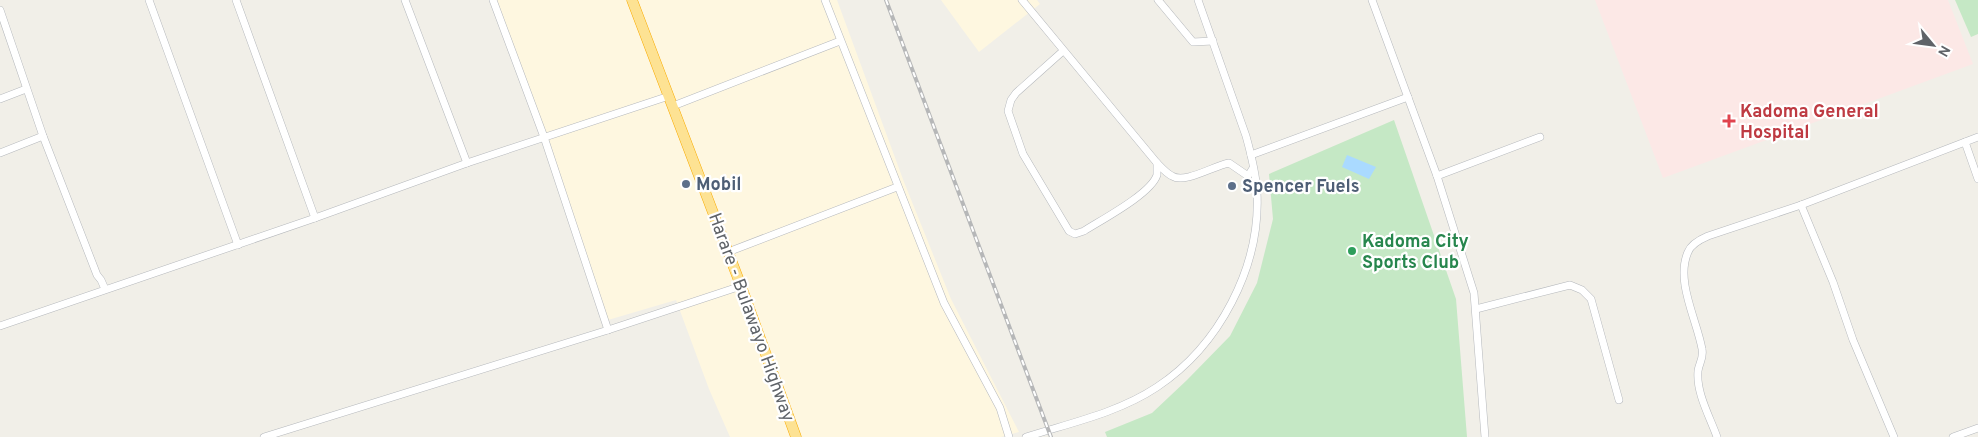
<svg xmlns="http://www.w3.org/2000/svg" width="1978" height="437" font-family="Overpass,sans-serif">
	<rect width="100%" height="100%" fill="#f1efe8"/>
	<g fill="#fef7e0">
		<path d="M 497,0 L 837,0 L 904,182 L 951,299 L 1019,432 L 1001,437 L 730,437 L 709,389 L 676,300 L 608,320 Z"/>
		<path d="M 941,0 L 1037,0 L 1040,4 L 979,52 Z"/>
	</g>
	<path fill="#fce8e6" d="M 1595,0 L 1948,0 L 1973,64 L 1663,178 Z"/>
	<g fill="#c5e8c5">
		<path d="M 1955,0 L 1978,0 L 1978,34 L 1971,37 Z"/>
		<path d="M 1394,120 L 1456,299 L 1467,437 L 1107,437 L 1105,432 L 1152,413 L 1187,380 L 1230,336 L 1257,283 L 1273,219 L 1269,174 Z"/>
	</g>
	<path fill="#aadaff" d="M 1347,155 L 1376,167 L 1369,179 L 1342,167 Z"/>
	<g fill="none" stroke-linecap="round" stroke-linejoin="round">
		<defs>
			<g id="minor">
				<path d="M 149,0 L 238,245"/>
				<path d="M 236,0 L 315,218"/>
				<path d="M 405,0 L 467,163"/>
				<path d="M 493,0 L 544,137 L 608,330"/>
				<path d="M 825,0 L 944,303 L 1000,408 L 1009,437"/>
				<path d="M 1022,0 L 1157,163 C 1157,167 1157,171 1157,175 C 1151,194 1101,220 1084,231 L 1075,234 L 1069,231 L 1023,154 L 1008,111 L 1011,100 L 1016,93 L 1063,51"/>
				<path d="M 1158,0 L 1193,42 L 1213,41"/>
				<path d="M 1372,0 L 1437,176 L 1474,293 L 1485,437"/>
				<path d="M 0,10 L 43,136 L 97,275 L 101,280 L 105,289"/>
				<path d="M 0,99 L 26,89"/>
				<path d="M 673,106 L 840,41"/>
				<path d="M 1965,142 L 1978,179"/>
				<path d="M 0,153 L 43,136"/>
				<path d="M 1251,155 L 1408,97"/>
				<path d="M 1157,163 C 1161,167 1166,173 1172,176 C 1185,184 1213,166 1229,163 L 1248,176 L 1253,168"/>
				<path d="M 1437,176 L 1540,137"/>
				<path d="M 1801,205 L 1833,282 L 1853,340 L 1894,437"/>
				<path d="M 728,252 L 897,187"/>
				<path d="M 1476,309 L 1570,285 L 1582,290 L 1591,299 L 1619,400"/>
				<path d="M 0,326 L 315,218 L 467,163 L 669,96"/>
				<path d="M 264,437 L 608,330 L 741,286"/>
				<path d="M 1026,437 C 1070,423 1118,413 1157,387 C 1219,346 1261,267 1257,192 C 1256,174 1251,154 1246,136 L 1198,0"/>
				<path d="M 1717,437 C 1710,417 1696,393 1698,371 C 1699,363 1704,358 1702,349 C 1697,320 1675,281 1688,252 C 1691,244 1701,239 1708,236 L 1801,205 L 1978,137"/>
				<path d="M 1953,437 L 1978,428"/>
			</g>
			<path id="highway" d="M 632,0 L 741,286 L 796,437"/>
		</defs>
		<use href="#minor" stroke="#b5b8bc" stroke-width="8"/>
		<use href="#highway" stroke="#f9ab00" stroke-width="11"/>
		<use href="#minor" stroke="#fff" stroke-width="7"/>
		<use href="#highway" stroke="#fde293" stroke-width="10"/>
		<defs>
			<path id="rail" d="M 886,0 L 1051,437"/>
		</defs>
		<use href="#rail" stroke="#b6b7b8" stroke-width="4"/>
		<use href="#rail" stroke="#fff" stroke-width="2" stroke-dasharray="5.5" stroke-linecap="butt"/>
	</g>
	<path fill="#e0444e" stroke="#fff" stroke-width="2" d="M1726.5 113.5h5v5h5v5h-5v5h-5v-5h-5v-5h5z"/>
	<g fill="#5c6f8a" stroke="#fff" stroke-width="2">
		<circle cx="686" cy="184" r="5"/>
		<circle cx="1232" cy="186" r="5"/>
	</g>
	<circle fill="#2e9e5b" stroke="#fff" stroke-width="2" cx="1352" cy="251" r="5"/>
	<g text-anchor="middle" stroke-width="4.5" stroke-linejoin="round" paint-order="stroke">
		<g font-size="18" font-weight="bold" fill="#be3a42" stroke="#fff" text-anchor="start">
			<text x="1740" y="117">Kadoma General<tspan x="1740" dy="21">Hospital</tspan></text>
		</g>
		<g font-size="18" font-weight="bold" fill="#4e5e75" stroke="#fff" text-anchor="start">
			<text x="696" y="190">Mobil</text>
			<text x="1242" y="192">Spencer Fuels</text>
		</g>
		<g font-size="18" font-weight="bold" fill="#27864d" stroke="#fff" text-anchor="start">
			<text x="1362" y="247">Kadoma City<tspan x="1362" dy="21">Sports Club</tspan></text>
		</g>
		<g font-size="18" fill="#5f6368" stroke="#fff">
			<text transform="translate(752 317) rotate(70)" y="6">Harare - Bulawayo Highway</text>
		</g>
	</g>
	<g transform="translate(1933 45) rotate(119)" stroke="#ffffff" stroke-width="4" paint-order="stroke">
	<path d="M0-4L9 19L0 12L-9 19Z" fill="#5f6368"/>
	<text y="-8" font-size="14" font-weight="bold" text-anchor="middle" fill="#5f6368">N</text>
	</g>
</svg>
